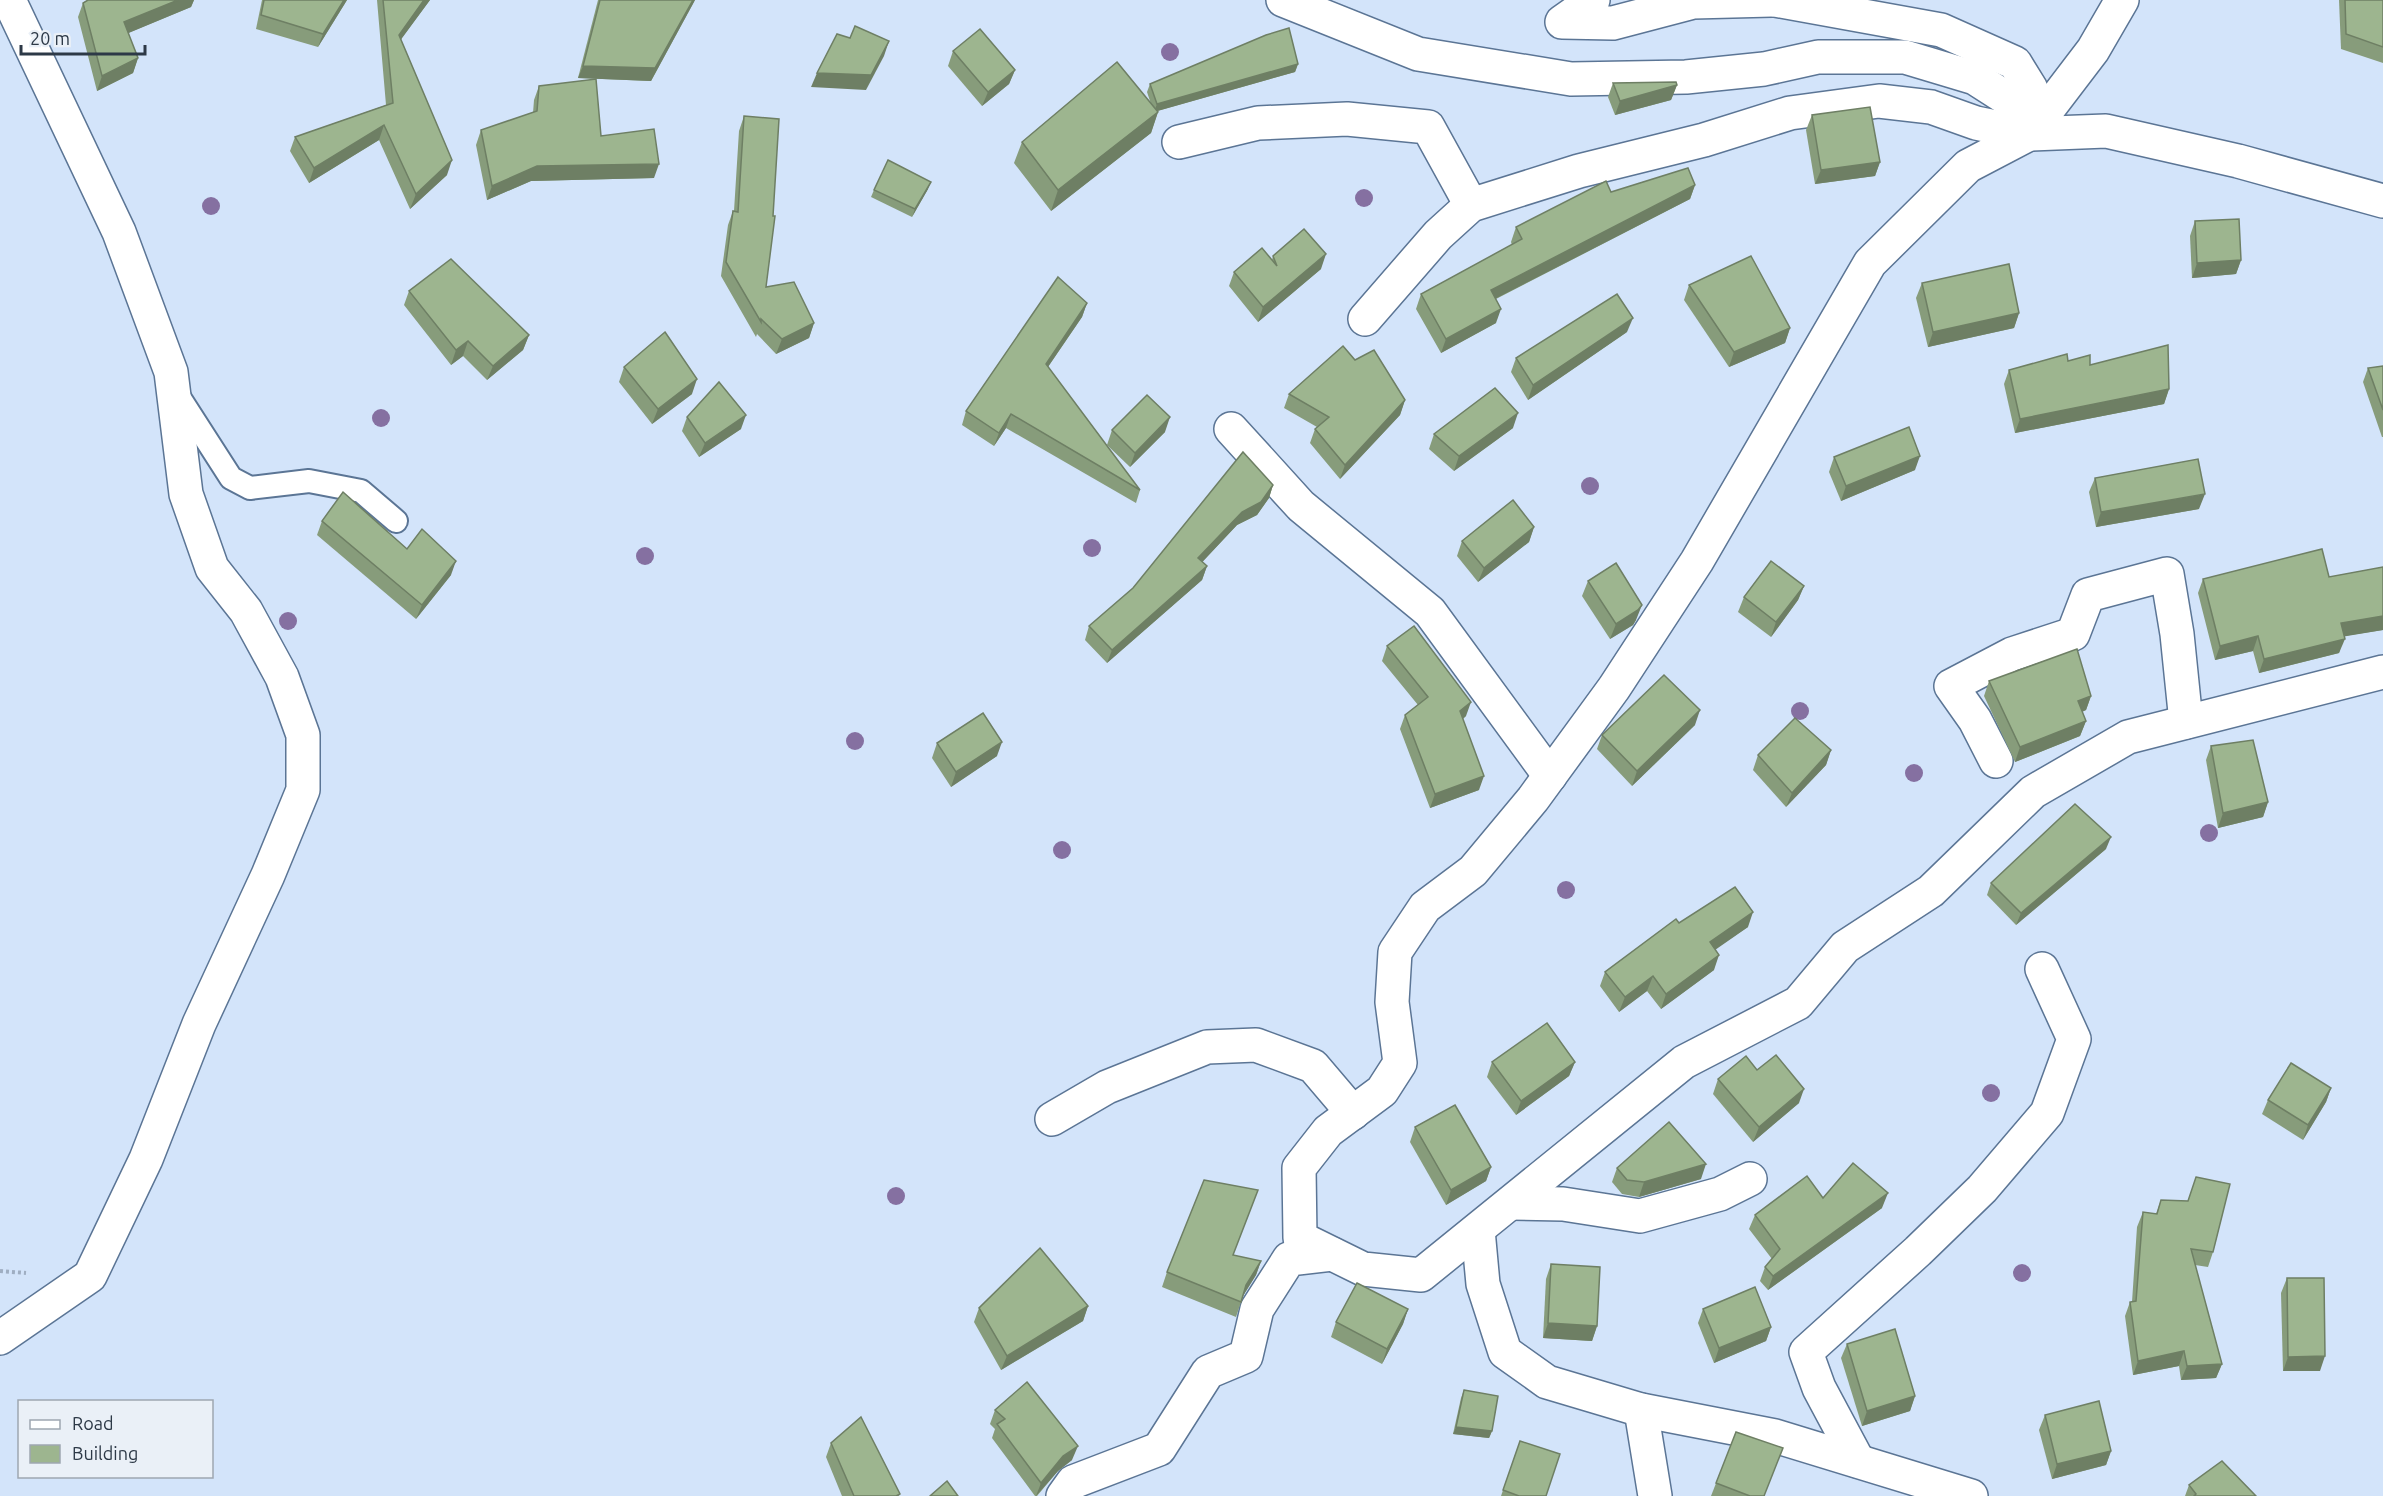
<svg xmlns="http://www.w3.org/2000/svg" width="2383" height="1496" font-family="Ubuntu,sans-serif">
	<rect width="100%" height="100%" fill="#d3e4fa"/>
	<g fill="none" stroke-linecap="round" stroke-linejoin="round">
		<defs>
			<path id="lane" d="M 177,394 L 231,478 L 250,488 L 309,481 L 361,491 L 396,521"/>
			<g id="street">
				<path d="M 1283,0 L 1418,54 L 1571,79 L 1686,77 L 1764,69 L 1818,57 L 1905,57 L 1975,78 L 2014,103 L 2029,134"/>
				<path d="M 1593,0 L 1562,22 L 1613,23 L 1693,2 L 1772,0"/>
				<path d="M 1775,0 L 1941,30 L 2015,63 L 2031,89 L 2029,132"/>
				<path d="M 2122,0 L 2093,50 L 2029,134 L 1968,166 L 1870,263 L 1697,561 L 1614,688 L 1533,799 L 1473,871 L 1425,907 L 1395,952 L 1392,1002 L 1400,1063 L 1382,1091 L 1328,1131 L 1299,1168 L 1300,1238 L 1363,1269 L 1421,1275 L 1684,1062 L 1798,1003 L 1845,947 L 1931,891 L 2033,792 L 2128,737 L 2383,672"/>
				<path d="M 1179,142 L 1258,123 L 1347,119 L 1428,127 L 1471,205"/>
				<path d="M 1365,319 L 1438,235 L 1471,205 L 1579,171 L 1704,140 L 1790,113 L 1879,101 L 1931,107 L 1976,123 L 2029,134 L 2106,131 L 2238,161 L 2383,201"/>
				<path d="M 1231,429 L 1301,506 L 1430,612 L 1550,776"/>
				<path d="M 1996,761 L 1975,720 L 1951,686 L 2012,654 L 2073,634 L 2088,595 L 2167,574 L 2177,634 L 2186,722"/>
				<path d="M 1052,1119 L 1107,1087 L 1207,1047 L 1256,1045 L 1313,1066 L 1353,1113"/>
				<path d="M 1511,1203 L 1563,1204 L 1640,1216 L 1720,1194 L 1750,1179"/>
				<path d="M 1478,1230 L 1483,1284 L 1505,1352 L 1547,1382 L 1641,1410 L 1775,1436 L 1971,1496"/>
				<path d="M 0,1338 L 90,1276 L 146,1159 L 199,1024 L 268,875 L 303,790 L 303,735 L 282,677 L 246,611 L 212,568 L 186,494 L 171,372 L 119,232 L 9,0"/>
				<path d="M 1641,1410 L 1655,1496"/>
				<path d="M 1858,1461 L 1819,1388 L 1806,1352 L 1918,1251 L 1982,1189 L 2047,1113 L 2074,1039 L 2042,969"/>
				<path d="M 1063,1496 L 1073,1482 L 1159,1449 L 1208,1372 L 1246,1356 L 1257,1309 L 1289,1259 L 1332,1254"/>
			</g>
		</defs>
		<use href="#lane" stroke="#5b7595" stroke-width="26"/>
		<use href="#street" stroke="#5b7595" stroke-width="36"/>
		<path stroke="#9faec2" stroke-width="4" stroke-dasharray="3 3" stroke-linecap="butt" d="M 0,1271 L 26,1273"/>
		<use href="#lane" stroke="#fff" stroke-width="22"/>
		<use href="#street" stroke="#fff" stroke-width="33"/>
	</g>
	<g fill="#8570a1">
		<circle cx="1170" cy="52" r="9"/>
		<circle cx="1364" cy="198" r="9"/>
		<circle cx="211" cy="206" r="9"/>
		<circle cx="381" cy="418" r="9"/>
		<circle cx="1590" cy="486" r="9"/>
		<circle cx="1092" cy="548" r="9"/>
		<circle cx="645" cy="556" r="9"/>
		<circle cx="288" cy="621" r="9"/>
		<circle cx="1800" cy="711" r="9"/>
		<circle cx="855" cy="741" r="9"/>
		<circle cx="1914" cy="773" r="9"/>
		<circle cx="2209" cy="833" r="9"/>
		<circle cx="1062" cy="850" r="9"/>
		<circle cx="1566" cy="890" r="9"/>
		<circle cx="1991" cy="1093" r="9"/>
		<circle cx="896" cy="1196" r="9"/>
		<circle cx="2022" cy="1273" r="9"/>
	</g>
	<g fill="#879c7b">
		<path d="M 88,0 L 194,0 L 191,7 L 128,33 L 138,58 L 133,73 L 97,91 L 78,17 L 83,3 Z"/>
		<path d="M 262,0 L 347,0 L 318,47 L 256,29 Z"/>
		<path d="M 377,0 L 430,0 L 401,39 L 447,175 L 410,209 L 379,140 L 309,183 L 290,151 L 295,137 L 386,105 Z"/>
		<path d="M 598,0 L 695,0 L 651,81 L 578,78 Z"/>
		<path d="M 2339,0 L 2383,0 L 2383,63 L 2341,49 Z"/>
		<path d="M 953,51 L 1015,70 L 1009,84 L 982,106 L 948,66 Z"/>
		<path d="M 1298,64 L 1295,72 L 1157,111 L 1158,112 L 1151,133 L 1051,211 L 1014,163 L 1022,142 L 1151,104 L 1147,92 L 1150,84 Z"/>
		<path d="M 1613,83 L 1677,85 L 1671,100 L 1615,115 L 1608,97 Z"/>
		<path d="M 539,86 L 601,136 L 654,178 L 531,181 L 487,200 L 476,145 L 481,130 L 533,113 L 534,100 Z"/>
		<path d="M 1812,115 L 1880,162 L 1875,176 L 1815,184 L 1806,130 Z"/>
		<path d="M 744,116 L 766,287 L 814,323 L 809,338 L 776,354 L 757,334 L 756,337 L 721,276 L 728,225 L 733,211 L 734,211 L 739,131 Z"/>
		<path d="M 1695,185 L 1690,199 L 1496,299 L 1496,323 L 1441,353 L 1416,309 L 1421,294 L 1512,245 L 1511,242 L 1516,227 L 1611,192 Z"/>
		<path d="M 928,189 L 912,217 L 871,197 L 874,190 Z"/>
		<path d="M 2195,221 L 2241,260 L 2236,274 L 2192,278 L 2190,236 Z"/>
		<path d="M 1273,256 L 1321,269 L 1258,322 L 1229,286 L 1234,272 L 1272,260 Z"/>
		<path d="M 1922,283 L 2019,313 L 2014,328 L 1928,347 L 1916,298 Z"/>
		<path d="M 1689,285 L 1790,328 L 1785,343 L 1729,367 L 1684,300 Z"/>
		<path d="M 409,291 L 529,335 L 523,350 L 487,380 L 463,356 L 451,365 L 404,305 Z"/>
		<path d="M 1087,303 L 1082,317 L 1048,367 L 1140,490 L 1136,503 L 1006,428 L 994,446 L 962,425 L 966,411 Z"/>
		<path d="M 1627,332 L 1528,400 L 1511,372 L 1516,358 Z"/>
		<path d="M 1355,360 L 1405,400 L 1400,415 L 1340,479 L 1310,443 L 1315,429 L 1317,427 L 1284,408 L 1289,394 Z"/>
		<path d="M 2068,361 L 2090,365 L 2169,389 L 2164,404 L 2015,433 L 2004,384 L 2009,370 Z"/>
		<path d="M 2383,366 L 2383,437 L 2382,437 L 2363,382 L 2368,368 Z"/>
		<path d="M 624,367 L 692,394 L 652,424 L 619,382 Z"/>
		<path d="M 687,417 L 741,429 L 699,457 L 682,431 Z"/>
		<path d="M 1513,428 L 1454,471 L 1429,449 L 1434,434 Z"/>
		<path d="M 1112,430 L 1165,432 L 1130,467 L 1107,445 Z"/>
		<path d="M 1834,457 L 1915,470 L 1841,501 L 1829,472 Z"/>
		<path d="M 2095,478 L 2199,509 L 2096,527 L 2089,492 Z"/>
		<path d="M 1273,485 L 1269,498 L 1257,515 L 1237,525 L 1202,562 L 1207,566 L 1202,580 L 1107,663 L 1085,640 L 1089,626 Z"/>
		<path d="M 322,521 L 407,549 L 451,575 L 416,619 L 317,535 Z"/>
		<path d="M 1534,527 L 1529,542 L 1478,582 L 1457,556 L 1462,541 Z"/>
		<path d="M 2383,567 L 2383,630 L 2344,636 L 2339,653 L 2259,673 L 2253,651 L 2215,660 L 2198,593 L 2203,579 L 2329,577 Z"/>
		<path d="M 1588,581 L 1636,620 L 1633,625 L 1610,639 L 1582,596 Z"/>
		<path d="M 1804,586 L 1798,600 L 1771,637 L 1738,612 L 1744,597 Z"/>
		<path d="M 1387,646 L 1466,716 L 1463,719 L 1479,790 L 1430,808 L 1400,729 L 1405,715 L 1418,705 L 1382,661 Z"/>
		<path d="M 1989,681 L 2091,696 L 2086,710 L 2082,712 L 2086,721 L 2080,736 L 2015,762 L 1984,696 Z"/>
		<path d="M 1695,725 L 1632,786 L 1597,749 L 1602,735 Z"/>
		<path d="M 937,743 L 997,756 L 951,787 L 932,758 Z"/>
		<path d="M 2211,746 L 2268,802 L 2263,817 L 2218,828 L 2206,760 Z"/>
		<path d="M 1831,750 L 1826,765 L 1786,807 L 1753,770 L 1758,755 Z"/>
		<path d="M 2106,849 L 2016,925 L 1987,895 L 1991,883 Z"/>
		<path d="M 1679,923 L 1748,927 L 1715,949 L 1714,970 L 1661,1009 L 1647,991 L 1619,1012 L 1600,986 L 1605,972 Z"/>
		<path d="M 1492,1062 L 1575,1062 L 1569,1076 L 1516,1115 L 1487,1077 Z"/>
		<path d="M 1757,1070 L 1799,1103 L 1753,1142 L 1713,1094 L 1718,1079 Z"/>
		<path d="M 2331,1088 L 2326,1102 L 2303,1140 L 2262,1114 L 2268,1100 Z"/>
		<path d="M 1415,1127 L 1491,1167 L 1486,1181 L 1446,1205 L 1410,1142 Z"/>
		<path d="M 1617,1168 L 1701,1179 L 1639,1197 L 1622,1194 L 1612,1182 Z"/>
		<path d="M 1823,1198 L 1882,1208 L 1768,1290 L 1760,1281 L 1765,1267 L 1772,1259 L 1749,1229 L 1755,1215 Z"/>
		<path d="M 2161,1200 L 2213,1252 L 2208,1267 L 2195,1265 L 2222,1364 L 2216,1378 L 2181,1380 L 2179,1366 L 2133,1375 L 2125,1316 L 2130,1302 L 2132,1302 L 2137,1227 L 2143,1212 L 2156,1214 Z"/>
		<path d="M 1233,1255 L 1261,1261 L 1256,1275 L 1243,1296 L 1236,1317 L 1162,1287 L 1167,1272 Z"/>
		<path d="M 1551,1264 L 1597,1326 L 1592,1341 L 1543,1338 L 1546,1279 Z"/>
		<path d="M 2287,1278 L 2320,1371 L 2283,1371 L 2281,1293 Z"/>
		<path d="M 1088,1306 L 1083,1321 L 1001,1370 L 974,1322 L 979,1308 Z"/>
		<path d="M 1408,1309 L 1403,1324 L 1382,1364 L 1331,1337 L 1336,1322 Z"/>
		<path d="M 1703,1309 L 1771,1327 L 1766,1341 L 1714,1363 L 1698,1323 Z"/>
		<path d="M 1847,1344 L 1915,1396 L 1910,1411 L 1862,1426 L 1841,1358 Z"/>
		<path d="M 1464,1390 L 1492,1431 L 1489,1438 L 1453,1434 L 1461,1398 Z"/>
		<path d="M 995,1410 L 1072,1460 L 1058,1471 L 1037,1496 L 1035,1496 L 992,1438 L 995,1429 L 990,1424 Z"/>
		<path d="M 2045,1415 L 2111,1451 L 2106,1465 L 2052,1479 L 2039,1430 Z"/>
		<path d="M 1736,1432 L 1765,1496 L 1711,1496 Z"/>
		<path d="M 1520,1441 L 1546,1496 L 1501,1496 Z"/>
		<path d="M 831,1443 L 900,1494 L 899,1496 L 842,1496 L 826,1457 Z"/>
		<path d="M 2189,1485 L 2256,1496 L 2185,1496 Z"/>
	</g>
	<g fill="#6e7f64">
		<path d="M 178,0 L 194,0 L 191,7 L 119,37 L 124,22 Z"/>
		<path d="M 344,0 L 347,0 L 318,47 L 323,34 Z"/>
		<path d="M 424,0 L 430,0 L 394,49 L 399,35 Z"/>
		<path d="M 693,0 L 695,0 L 651,81 L 578,78 L 583,66 Z"/>
		<path d="M 889,41 L 884,56 L 866,90 L 811,87 L 817,73 Z"/>
		<path d="M 138,58 L 133,73 L 97,91 L 102,76 Z"/>
		<path d="M 1298,64 L 1295,72 L 1154,112 L 1157,104 Z"/>
		<path d="M 1015,70 L 1009,84 L 982,106 L 988,92 Z"/>
		<path d="M 1677,85 L 1671,100 L 1615,115 L 1620,101 Z"/>
		<path d="M 1158,112 L 1151,133 L 1051,211 L 1058,190 Z"/>
		<path d="M 384,125 L 379,140 L 309,183 L 314,168 Z"/>
		<path d="M 452,160 L 447,175 L 410,209 L 416,194 Z"/>
		<path d="M 1880,162 L 1875,176 L 1815,184 L 1821,170 Z"/>
		<path d="M 659,164 L 654,178 L 531,181 L 487,200 L 492,186 L 537,166 Z"/>
		<path d="M 931,182 L 928,189 L 912,217 L 915,209 Z"/>
		<path d="M 1695,185 L 1690,199 L 1485,304 L 1491,290 Z"/>
		<path d="M 1326,254 L 1321,269 L 1258,322 L 1263,307 Z"/>
		<path d="M 2241,260 L 2236,274 L 2192,278 L 2197,263 Z"/>
		<path d="M 1087,303 L 1082,317 L 1041,377 L 1046,364 Z"/>
		<path d="M 1501,309 L 1496,323 L 1441,353 L 1446,339 Z"/>
		<path d="M 2019,313 L 2014,328 L 1928,347 L 1933,332 Z"/>
		<path d="M 1633,318 L 1627,332 L 1528,400 L 1533,385 Z"/>
		<path d="M 814,323 L 809,338 L 776,354 L 782,339 Z"/>
		<path d="M 1790,328 L 1785,343 L 1729,367 L 1734,352 Z"/>
		<path d="M 529,335 L 523,350 L 487,380 L 493,366 Z"/>
		<path d="M 468,341 L 463,356 L 451,365 L 456,350 Z"/>
		<path d="M 697,379 L 692,394 L 652,424 L 658,409 Z"/>
		<path d="M 2169,389 L 2164,404 L 2015,433 L 2020,419 Z"/>
		<path d="M 1405,400 L 1400,415 L 1340,479 L 1345,465 Z"/>
		<path d="M 1518,413 L 1513,428 L 1454,471 L 1459,456 Z"/>
		<path d="M 1011,414 L 1006,428 L 994,446 L 999,433 Z"/>
		<path d="M 746,415 L 741,429 L 699,457 L 705,443 Z"/>
		<path d="M 1170,417 L 1165,432 L 1130,467 L 1135,453 Z"/>
		<path d="M 1920,456 L 1915,470 L 1841,501 L 1846,486 Z"/>
		<path d="M 1273,485 L 1269,498 L 1257,515 L 1237,525 L 1193,572 L 1198,558 L 1242,512 Z"/>
		<path d="M 2205,494 L 2199,509 L 2096,527 L 2101,512 Z"/>
		<path d="M 1534,527 L 1529,542 L 1478,582 L 1484,568 Z"/>
		<path d="M 456,561 L 451,575 L 416,619 L 422,605 Z"/>
		<path d="M 1207,566 L 1202,580 L 1107,663 L 1112,650 Z"/>
		<path d="M 1804,586 L 1798,600 L 1771,637 L 1776,622 Z"/>
		<path d="M 1642,605 L 1636,620 L 1633,625 L 1610,639 L 1616,624 Z"/>
		<path d="M 2383,616 L 2383,630 L 2335,638 L 2341,623 Z"/>
		<path d="M 2258,636 L 2253,651 L 2215,660 L 2220,646 Z"/>
		<path d="M 2345,639 L 2339,653 L 2259,673 L 2264,659 Z"/>
		<path d="M 2091,696 L 2086,710 L 2072,716 L 2078,701 Z"/>
		<path d="M 1471,702 L 1466,716 L 1454,725 L 1460,711 Z"/>
		<path d="M 1700,710 L 1695,725 L 1632,786 L 1637,771 Z"/>
		<path d="M 2086,721 L 2080,736 L 2015,762 L 2020,747 Z"/>
		<path d="M 1002,742 L 997,756 L 951,787 L 956,772 Z"/>
		<path d="M 1831,750 L 1826,765 L 1786,807 L 1792,793 Z"/>
		<path d="M 1484,776 L 1479,790 L 1430,808 L 1435,794 Z"/>
		<path d="M 2268,802 L 2263,817 L 2218,828 L 2223,813 Z"/>
		<path d="M 2111,837 L 2106,849 L 2016,925 L 2021,913 Z"/>
		<path d="M 1753,912 L 1748,927 L 1705,957 L 1710,942 Z"/>
		<path d="M 1719,955 L 1714,970 L 1661,1009 L 1666,994 Z"/>
		<path d="M 1653,976 L 1647,991 L 1619,1012 L 1625,997 Z"/>
		<path d="M 1575,1062 L 1569,1076 L 1516,1115 L 1521,1101 Z"/>
		<path d="M 2331,1088 L 2326,1102 L 2303,1140 L 2308,1125 Z"/>
		<path d="M 1804,1089 L 1799,1103 L 1753,1142 L 1759,1127 Z"/>
		<path d="M 1706,1164 L 1701,1179 L 1639,1197 L 1644,1182 Z"/>
		<path d="M 1491,1167 L 1486,1181 L 1446,1205 L 1451,1190 Z"/>
		<path d="M 1888,1193 L 1882,1208 L 1768,1290 L 1773,1276 Z"/>
		<path d="M 1261,1261 L 1256,1275 L 1241,1299 L 1246,1285 Z"/>
		<path d="M 1088,1306 L 1083,1321 L 1001,1370 L 1007,1356 Z"/>
		<path d="M 1408,1309 L 1403,1324 L 1382,1364 L 1387,1349 Z"/>
		<path d="M 1548,1323 L 1597,1326 L 1592,1341 L 1543,1338 Z"/>
		<path d="M 1771,1327 L 1766,1341 L 1714,1363 L 1719,1348 Z"/>
		<path d="M 2184,1351 L 2179,1366 L 2133,1375 L 2138,1361 Z"/>
		<path d="M 2325,1356 L 2320,1371 L 2283,1371 L 2288,1357 Z"/>
		<path d="M 2222,1364 L 2216,1378 L 2181,1380 L 2187,1366 Z"/>
		<path d="M 1915,1396 L 1910,1411 L 1862,1426 L 1867,1411 Z"/>
		<path d="M 1456,1427 L 1492,1431 L 1489,1438 L 1453,1434 Z"/>
		<path d="M 1078,1446 L 1072,1460 L 1058,1471 L 1036,1496 L 1041,1483 L 1063,1456 Z"/>
		<path d="M 2111,1451 L 2106,1465 L 2052,1479 L 2057,1464 Z"/>
	</g>
	<g fill="#9db58f" stroke="#6e7f64" stroke-width="1.5">
		<path d="M 88,0 L 178,0 L 124,22 L 138,58 L 102,76 L 83,3 Z"/>
		<path d="M 264,0 L 344,0 L 323,34 L 261,15 Z"/>
		<path d="M 383,0 L 424,0 L 399,35 L 452,160 L 416,194 L 384,125 L 314,168 L 295,137 L 393,103 Z"/>
		<path d="M 600,0 L 693,0 L 655,68 L 583,66 Z"/>
		<path d="M 2345,0 L 2383,0 L 2383,47 L 2346,34 Z"/>
		<path d="M 855,26 L 889,41 L 871,75 L 817,73 L 837,34 L 850,38 Z"/>
		<path d="M 1289,28 L 1298,64 L 1157,104 L 1150,84 L 1266,35 Z"/>
		<path d="M 980,29 L 1015,70 L 988,92 L 953,51 Z"/>
		<path d="M 1117,62 L 1158,112 L 1058,190 L 1022,142 Z"/>
		<path d="M 596,79 L 601,136 L 654,129 L 659,164 L 537,166 L 492,186 L 481,130 L 537,111 L 539,86 Z"/>
		<path d="M 1676,82 L 1677,85 L 1620,101 L 1613,83 Z"/>
		<path d="M 1870,107 L 1880,162 L 1821,170 L 1812,115 Z"/>
		<path d="M 744,116 L 779,119 L 773,216 L 775,216 L 766,287 L 794,282 L 814,323 L 782,339 L 761,319 L 761,322 L 726,262 L 733,211 L 738,212 Z"/>
		<path d="M 888,160 L 931,182 L 915,209 L 874,190 Z"/>
		<path d="M 1688,168 L 1695,185 L 1491,290 L 1501,309 L 1446,339 L 1421,294 L 1522,239 L 1516,227 L 1606,181 L 1611,192 Z"/>
		<path d="M 2239,219 L 2241,260 L 2197,263 L 2195,221 Z"/>
		<path d="M 1304,229 L 1326,254 L 1263,307 L 1234,272 L 1262,248 L 1277,266 L 1273,256 Z"/>
		<path d="M 1751,256 L 1790,328 L 1734,352 L 1689,285 Z"/>
		<path d="M 451,259 L 529,335 L 493,366 L 468,341 L 456,350 L 409,291 Z"/>
		<path d="M 2009,264 L 2019,313 L 1933,332 L 1922,283 Z"/>
		<path d="M 1058,277 L 1087,303 L 1046,364 L 1140,490 L 1011,414 L 999,433 L 966,411 Z"/>
		<path d="M 1617,294 L 1633,318 L 1533,385 L 1516,358 Z"/>
		<path d="M 665,332 L 697,379 L 658,409 L 624,367 Z"/>
		<path d="M 2168,345 L 2169,389 L 2020,419 L 2009,370 L 2067,354 L 2068,361 L 2090,355 L 2090,365 Z"/>
		<path d="M 1343,346 L 1355,360 L 1374,350 L 1405,400 L 1345,465 L 1315,429 L 1329,417 L 1289,394 Z"/>
		<path d="M 2383,366 L 2383,410 L 2368,368 Z"/>
		<path d="M 719,382 L 746,415 L 705,443 L 687,417 Z"/>
		<path d="M 1495,388 L 1518,413 L 1459,456 L 1434,434 Z"/>
		<path d="M 1147,395 L 1170,417 L 1135,453 L 1112,430 Z"/>
		<path d="M 1909,427 L 1920,456 L 1846,486 L 1834,457 Z"/>
		<path d="M 1243,452 L 1273,485 L 1261,502 L 1242,512 L 1198,558 L 1207,566 L 1112,650 L 1089,626 L 1133,588 Z"/>
		<path d="M 2198,459 L 2205,494 L 2101,512 L 2095,478 Z"/>
		<path d="M 343,492 L 407,549 L 422,529 L 456,561 L 422,605 L 322,521 Z"/>
		<path d="M 1513,500 L 1534,527 L 1484,568 L 1462,541 Z"/>
		<path d="M 2322,549 L 2329,577 L 2383,567 L 2383,616 L 2341,623 L 2345,639 L 2264,659 L 2258,636 L 2220,646 L 2203,579 Z"/>
		<path d="M 1771,561 L 1804,586 L 1776,622 L 1744,597 Z"/>
		<path d="M 1616,563 L 1642,605 L 1638,610 L 1616,624 L 1588,581 Z"/>
		<path d="M 1414,626 L 1471,702 L 1460,711 L 1484,776 L 1435,794 L 1405,715 L 1428,697 L 1387,646 Z"/>
		<path d="M 2077,649 L 2091,696 L 2078,701 L 2086,721 L 2020,747 L 1989,681 Z"/>
		<path d="M 1664,675 L 1700,710 L 1637,771 L 1602,735 Z"/>
		<path d="M 983,713 L 1002,742 L 956,772 L 937,743 Z"/>
		<path d="M 1795,718 L 1831,750 L 1792,793 L 1758,755 Z"/>
		<path d="M 2253,740 L 2268,802 L 2223,813 L 2211,746 Z"/>
		<path d="M 2075,804 L 2111,837 L 2021,913 L 1991,883 Z"/>
		<path d="M 1735,887 L 1753,912 L 1710,942 L 1719,955 L 1666,994 L 1653,976 L 1625,997 L 1605,972 L 1676,919 L 1679,923 Z"/>
		<path d="M 1547,1023 L 1575,1062 L 1521,1101 L 1492,1062 Z"/>
		<path d="M 1776,1055 L 1804,1089 L 1759,1127 L 1718,1079 L 1746,1056 L 1757,1070 Z"/>
		<path d="M 2291,1063 L 2331,1088 L 2308,1125 L 2268,1100 Z"/>
		<path d="M 1455,1105 L 1491,1167 L 1451,1190 L 1415,1127 Z"/>
		<path d="M 1669,1122 L 1706,1164 L 1644,1182 L 1627,1180 L 1617,1168 Z"/>
		<path d="M 1853,1163 L 1888,1193 L 1773,1276 L 1765,1267 L 1780,1249 L 1755,1215 L 1807,1176 L 1823,1198 Z"/>
		<path d="M 2196,1177 L 2230,1184 L 2213,1252 L 2191,1249 L 2222,1364 L 2187,1366 L 2184,1351 L 2138,1361 L 2130,1302 L 2136,1301 L 2143,1212 L 2157,1214 L 2161,1200 L 2188,1201 Z"/>
		<path d="M 1204,1180 L 1258,1190 L 1233,1255 L 1261,1261 L 1246,1285 L 1241,1302 L 1167,1272 Z"/>
		<path d="M 1040,1248 L 1088,1306 L 1007,1356 L 979,1308 Z"/>
		<path d="M 1551,1264 L 1600,1267 L 1597,1326 L 1548,1323 Z"/>
		<path d="M 2287,1278 L 2324,1278 L 2325,1356 L 2288,1357 Z"/>
		<path d="M 1357,1283 L 1408,1309 L 1387,1349 L 1336,1322 Z"/>
		<path d="M 1755,1287 L 1771,1327 L 1719,1348 L 1703,1309 Z"/>
		<path d="M 1895,1329 L 1915,1396 L 1867,1411 L 1847,1344 Z"/>
		<path d="M 1027,1382 L 1078,1446 L 1063,1456 L 1041,1483 L 997,1424 L 1005,1419 L 995,1410 Z"/>
		<path d="M 1464,1390 L 1498,1396 L 1492,1431 L 1456,1427 Z"/>
		<path d="M 2099,1401 L 2111,1451 L 2057,1464 L 2045,1415 Z"/>
		<path d="M 861,1417 L 900,1494 L 896,1496 L 854,1496 L 831,1443 Z"/>
		<path d="M 1736,1432 L 1783,1448 L 1764,1496 L 1750,1496 L 1716,1483 Z"/>
		<path d="M 1520,1441 L 1560,1454 L 1546,1496 L 1519,1496 L 1503,1490 Z"/>
		<path d="M 2222,1461 L 2256,1496 L 2194,1496 L 2196,1494 L 2189,1485 Z"/>
		<path d="M 947,1481 L 958,1496 L 930,1496 Z"/>
	</g>
	<rect x="18" y="1400" width="195" height="78" fill="#eaf0f7" stroke="#9ea7b1" stroke-width="1.5"/>
	<rect x="30" y="1420" width="30" height="9" fill="#ffffff" stroke="#9ea7b1" stroke-width="1.5"/>
	<text x="72" y="1430" font-size="18" fill="#2d3947">Road</text>
	<rect x="30" y="1445" width="30" height="18" fill="#9db58f" stroke="#9ea7b1" stroke-width="1.5"/>
	<text x="72" y="1460" font-size="18" fill="#2d3947">Building</text>
	<path d="M21 45v9h124v-9" fill="none" stroke="#2d3947" stroke-width="3"/>
	<text x="30" y="45" font-size="18" fill="#2d3947" stroke="#eaf0f7" stroke-width="4.5" paint-order="stroke">20 m</text>
</svg>
